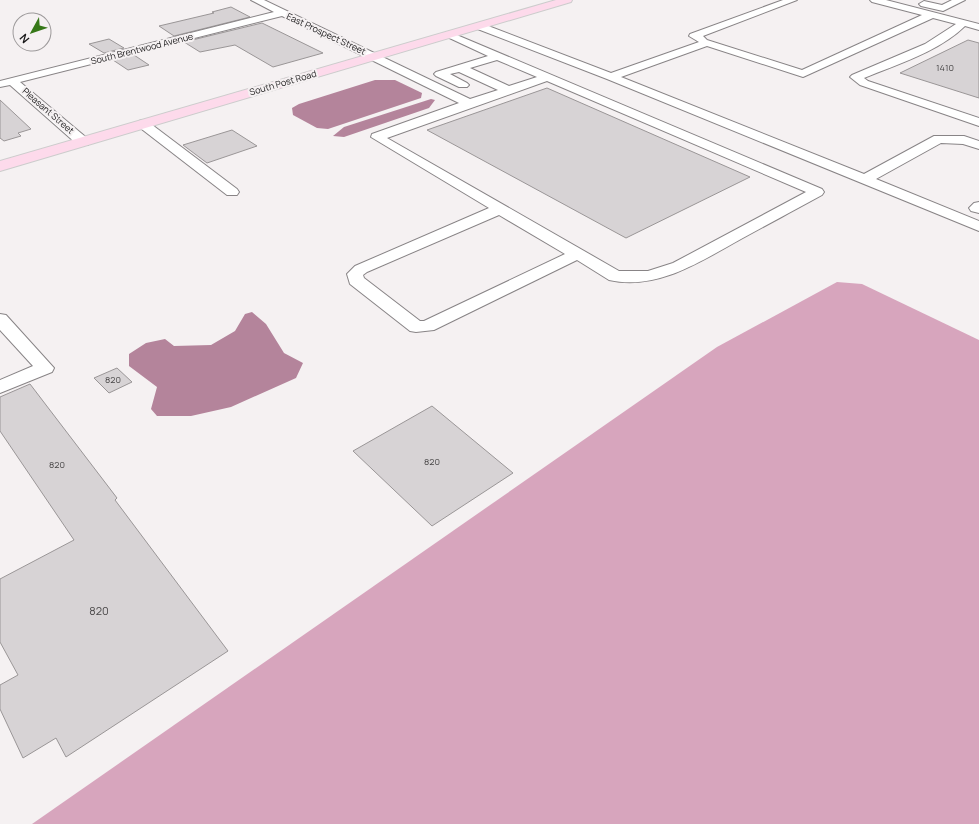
<svg xmlns="http://www.w3.org/2000/svg" width="979" height="824" font-family="Manrope,sans-serif">
	<rect width="100%" height="100%" fill="#f5f1f2"/>
	<path fill="#d7a5bd" d="M 837,282 L 862,284 L 979,340 L 979,824 L 32,824 L 717,347 Z"/>
	<g fill="#b4849b">
		<path d="M 375,80 L 395,80 L 422,93 L 421,98 L 328,129 L 317,128 L 293,115 L 292,108 L 299,104 Z"/>
		<path d="M 431,99 L 435,100 L 429,108 L 344,137 L 333,136 L 344,127 Z"/>
		<path d="M 252,312 L 266,324 L 284,353 L 303,363 L 296,378 L 231,407 L 191,416 L 157,416 L 151,409 L 157,387 L 129,366 L 129,354 L 146,343 L 165,339 L 174,346 L 211,345 L 235,331 L 245,314 Z"/>
	</g>
	<g fill="#d7d3d5" stroke="#9a9697">
		<path d="M 231,7 L 250,17 L 174,36 L 159,26 L 214,13 L 212,12 Z"/>
		<path d="M 262,23 L 323,53 L 273,67 L 235,45 L 200,52 L 184,42 Z"/>
		<path d="M 109,39 L 124,48 L 104,53 L 89,44 Z"/>
		<path d="M 968,40 L 979,43 L 979,98 L 900,73 Z"/>
		<path d="M 134,55 L 149,65 L 128,70 L 113,60 Z"/>
		<path d="M 547,88 L 750,177 L 626,238 L 427,130 Z"/>
		<path d="M 0,100 L 31,129 L 18,133 L 21,136 L 4,141 L 0,138 Z"/>
		<path d="M 232,130 L 257,146 L 207,163 L 183,145 Z"/>
		<path d="M 117,368 L 132,382 L 109,393 L 94,378 Z"/>
		<path d="M 30,384 L 117,498 L 115,500 L 228,651 L 66,757 L 56,738 L 23,758 L 0,709 L 0,685 L 18,675 L 0,642 L 0,579 L 74,540 L 0,431 L 0,397 Z"/>
		<path d="M 432,406 L 513,473 L 432,526 L 353,451 Z"/>
	</g>
	<g fill="none" stroke-linecap="round" stroke-linejoin="round">
		<defs>
			<g id="minor">
				<path d="M 251,0 L 264,0 L 470,99 L 498,90 L 459,72 L 450,74 L 467,83 L 469,85 L 467,87 L 459,87 L 436,76 L 434,74 L 436,72 L 488,56 L 443,35 L 448,32 L 452,33 L 822,189 L 824,192 L 822,195 C 795,210 768,224 741,239 C 701,261 657,291 609,280 L 577,260 L 434,330 L 416,332 L 410,331 L 350,284 L 347,274 L 355,266 L 489,208 L 371,137 L 372,134 L 459,103 L 282,16 L 20,82 L 88,139 L 90,142 L 88,145 L 78,145 L 10,85 L 0,87 L 0,81 L 274,12 ZM 497,60 L 537,77 L 509,86 L 470,68 ZM 547,81 L 806,192 L 673,263 L 648,271 L 619,271 L 387,138 ZM 499,215 L 565,254 L 424,321 L 420,321 L 364,278 L 363,275 L 367,272 Z"/>
				<path d="M 783,0 L 797,0 L 703,36 L 707,40 L 802,70 L 922,15 L 872,2 L 870,0 L 886,0 L 979,24 L 979,30 L 965,26 C 938,52 898,64 864,78 L 868,81 L 979,118 L 979,126 L 860,85 L 850,77 L 852,75 L 925,44 L 956,24 L 933,18 L 803,77 L 707,46 L 621,77 L 864,174 L 934,136 L 964,136 L 979,141 L 979,149 L 963,144 L 941,143 L 876,179 L 979,221 L 979,231 L 607,79 L 475,28 L 474,26 L 479,23 L 483,24 L 611,73 L 699,42 L 689,36 L 690,34 Z"/>
				<path d="M 952,0 L 965,0 L 943,11 L 921,6 L 919,4 L 924,1 L 942,5 Z"/>
				<path d="M 143,120 L 147,121 L 237,189 L 239,192 L 237,195 L 227,195 L 139,127 L 137,124 L 139,121 Z"/>
				<path d="M 979,202 L 979,213 L 971,211 L 969,208 L 974,203 Z"/>
				<path d="M 0,314 L 6,315 L 54,368 L 52,372 L 0,393 L 0,380 L 33,366 L 0,330 Z"/>
			</g>
			<path id="major" d="M 556,0 L 572,0 L 571,2 L 0,171 L 0,161 Z"/>
		</defs>
		<use href="#minor" stroke="#888486" stroke-width="2"/>
		<use href="#major" stroke="#ccc" stroke-width="2"/>
		<use href="#minor" fill="#fff" fill-rule="evenodd"/>
		<use href="#major" fill="#fddaeb" fill-rule="evenodd"/>
	</g>
	<g text-anchor="middle" stroke-width="4" stroke-linejoin="round" paint-order="stroke">
		<g font-size="9" fill="#181718" stroke="#f5f1f2">
			<text transform="translate(326 34) rotate(25)" y="3">East Prospect Street</text>
			<text transform="translate(142 49) rotate(-14)" y="3">South Brentwood Avenue</text>
			<text transform="translate(283 83) rotate(-16)" y="3">South Post Road</text>
			<text transform="translate(48 111) rotate(41)" y="3">Pleasant Street</text>
		</g>
		<g font-size="9" fill="#484647">
			<text x="945" y="71">1410</text>
			<text x="113" y="383">820</text>
			<text x="432" y="465">820</text>
			<text x="57" y="468">820</text>
		</g>
		<g font-size="11" fill="#484647">
			<text x="99" y="615">820</text>
		</g>
	</g>
	<g transform="translate(32 32) rotate(230)"><circle r="19" fill="#f5f1f2" stroke="#9d9a9b"/>
	<path d="M0-3L7 15L0 10L-7 15Z" fill="#367818"/>
	<text y="-6" font-size="11" font-weight="bold" text-anchor="middle" fill="#181718">N</text>
	</g>
</svg>
